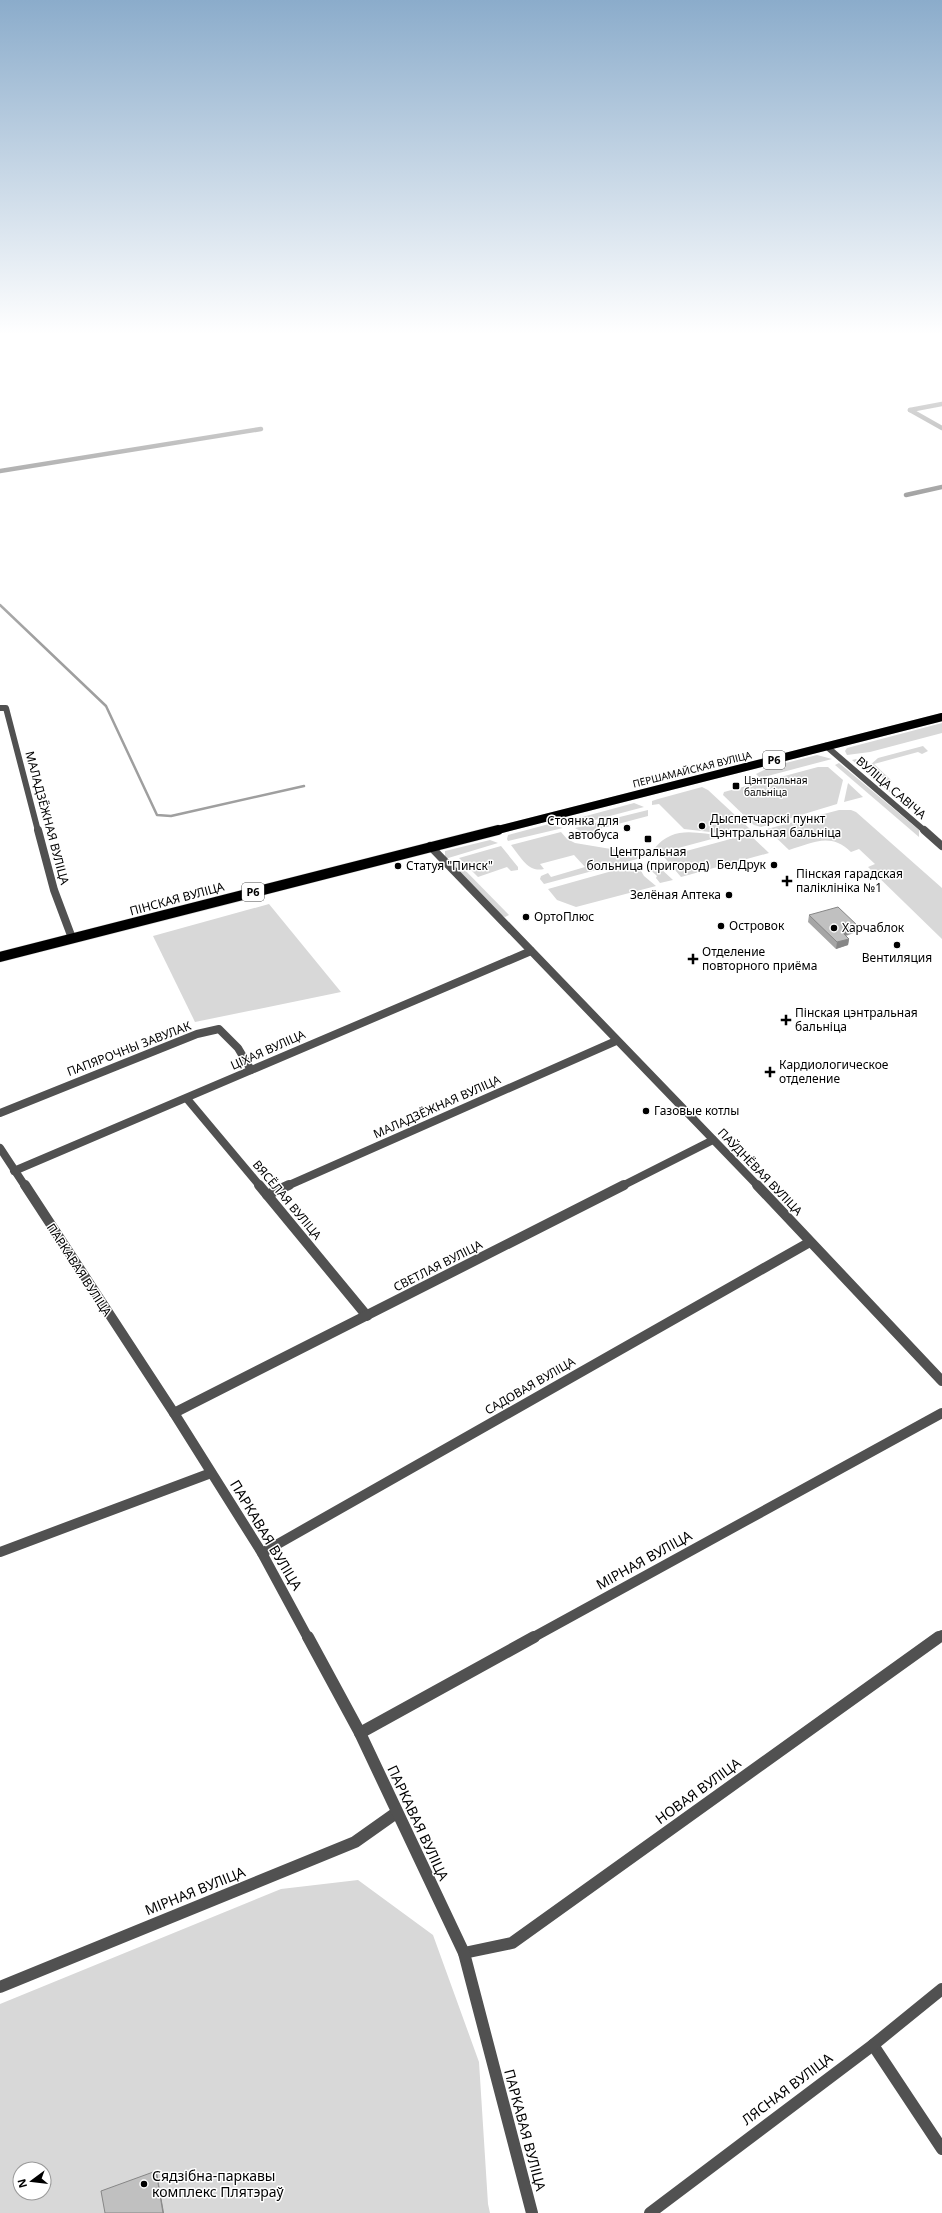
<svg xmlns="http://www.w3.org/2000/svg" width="942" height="2213" font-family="'Noto Sans',sans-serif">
	<rect width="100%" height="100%" fill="#fff"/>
	<g fill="#d8d8d8" fill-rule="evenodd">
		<path d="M 942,723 L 942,733 L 870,752 L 847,755 L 845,751 L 847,748 Z"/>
		<path d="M 923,746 L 928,751 L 922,754 L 918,752 L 874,764 L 892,781 L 887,782 L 869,766 L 878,758 Z"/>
		<path d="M 817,755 L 832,759 L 760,778 L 756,774 L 770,767 Z"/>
		<path d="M 856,759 L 886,786 L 899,800 L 852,760 Z"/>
		<path d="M 839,763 L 919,830 L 919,837 L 835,765 Z"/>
		<path d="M 818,767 L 828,767 L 843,780 L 837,804 L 761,827 L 754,825 L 723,795 L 724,792 Z"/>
		<path d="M 848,783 L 863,797 L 844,802 Z"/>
		<path d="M 702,787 L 708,790 L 750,829 L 727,834 L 684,829 L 659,804 L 652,805 L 652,801 L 658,799 Z"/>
		<path d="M 634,803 L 644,807 L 572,826 L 575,819 Z"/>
		<path d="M 648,810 L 648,816 L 584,833 L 575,828 Z"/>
		<path d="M 839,810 L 851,810 L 856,812 L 942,888 L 942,939 L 868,867 L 875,864 L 859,849 L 851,852 C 830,832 813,843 789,850 L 767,829 Z"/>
		<path d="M 549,824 L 563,828 L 508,841 L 507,839 L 508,835 Z"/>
		<path d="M 561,832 L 567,839 L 575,843 L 635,853 L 654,849 C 673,825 696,833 723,836 L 544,884 L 540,879 L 541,876 L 548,873 L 551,877 L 585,867 L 574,855 L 540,864 L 544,869 C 528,873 520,856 511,845 Z"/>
		<path d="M 749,834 L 769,853 L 681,877 L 664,857 Z"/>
		<path d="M 490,840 L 498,843 L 445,859 L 445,851 Z"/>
		<path d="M 501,846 L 518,867 L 518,870 L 511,871 L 507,867 L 478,877 L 459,858 Z"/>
		<path d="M 453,860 L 457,862 L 509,915 L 505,917 L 501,915 L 448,862 Z"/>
		<path d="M 658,862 L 660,865 L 659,867 L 673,880 L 660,883 L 656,878 L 657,876 L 645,865 Z"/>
		<path d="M 637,864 L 644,876 L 656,886 L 576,907 L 557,900 L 548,889 Z"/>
		<path d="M 269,904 L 341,992 L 195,1022 L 153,936 Z"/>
		<path d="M 358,1880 L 433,1935 L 479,2062 L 488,2204 L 490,2213 L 0,2213 L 0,2004 L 281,1889 ZM 20,2169 L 44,2169 L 44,2193 L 20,2193 Z"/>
	</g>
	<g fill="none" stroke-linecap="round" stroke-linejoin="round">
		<path stroke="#9f9f9f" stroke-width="2.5" d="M 0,605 L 106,706 L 157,815 L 171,816 L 304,786"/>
		<defs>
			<path id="primary-far1" d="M 494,831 L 942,717"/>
			<path id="primary" d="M 0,957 L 498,830"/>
		</defs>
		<use href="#primary-far1" stroke="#dbdbdb" stroke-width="8"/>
		<use href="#primary" stroke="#dbdbdb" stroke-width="11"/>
		<g stroke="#515151" stroke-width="4.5">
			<path d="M 0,471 L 261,429"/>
			<path d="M 906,495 L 942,487"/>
		</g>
		<path stroke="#515151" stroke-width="6" d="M 0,708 L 6,708 L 38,831"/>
		<g stroke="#515151" stroke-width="8">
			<path d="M 38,830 L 54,890 L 72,938"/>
			<path d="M 430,846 L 758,1186"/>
			<path d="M 188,1100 L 260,1186"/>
			<path d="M 0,1113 L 197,1034 L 219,1029 L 238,1048 L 251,1070"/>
			<path d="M 14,1171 L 531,951"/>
			<path d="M 287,1186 L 616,1041"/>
			<path d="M 622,1186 L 713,1140"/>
		</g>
		<g stroke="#515151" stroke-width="10">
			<path d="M 259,1185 L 367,1316"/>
			<path d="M 757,1185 L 942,1381"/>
			<path d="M 267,1195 L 289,1185"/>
			<path d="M 174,1413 L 624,1185"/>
			<path d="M 0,1552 L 211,1473"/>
			<path d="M 262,1553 L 810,1242"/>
			<path d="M 532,1638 L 942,1413"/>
			<path d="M 937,1638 L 942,1635"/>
		</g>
		<g stroke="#515151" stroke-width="12">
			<path d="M 360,1733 L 534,1637"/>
			<path d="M 464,1953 L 512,1943 L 939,1637"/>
			<path d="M 0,1987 L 355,1842 L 396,1813"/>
			<path d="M 873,2045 L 942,2149"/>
		</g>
		<g stroke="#515151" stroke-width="4.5">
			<path d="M 910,410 L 942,428"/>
			<path d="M 910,410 L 942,404"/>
		</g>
		<path stroke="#515151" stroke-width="6" d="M 826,746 L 925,831"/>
		<g stroke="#515151" stroke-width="8">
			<path d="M 924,830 L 942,846"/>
			<path d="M 0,1148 L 25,1186"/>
		</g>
		<path stroke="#515151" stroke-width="10" d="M 25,1185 L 174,1413 L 262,1553 L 308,1638"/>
		<g stroke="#515151" stroke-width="12">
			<path d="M 308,1637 L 360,1733 L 464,1953 L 532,2213"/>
			<path d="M 650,2213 L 873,2045 L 942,1989"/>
		</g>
		<use href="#primary-far1" stroke="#000" stroke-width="8"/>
		<use href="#primary" stroke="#000" stroke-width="10"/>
	</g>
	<path fill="#a5a5a5" d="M 809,915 L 856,932 L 846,936 L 849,939 L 848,945 L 836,949 L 808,922 Z"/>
	<g fill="#868686">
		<path d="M 858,926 L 856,932 L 840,937 L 841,931 Z"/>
		<path d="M 849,939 L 848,945 L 836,949 L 837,942 Z"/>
		<path d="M 156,2171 L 157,2173 L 164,2213 L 163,2213 Z"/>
	</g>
	<g fill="#c0c0c0" stroke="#868686">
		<path d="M 838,907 L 858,926 L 841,931 L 849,939 L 837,942 L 809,915 Z"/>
		<path d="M 156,2171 L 163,2213 L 105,2213 L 101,2191 Z"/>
	</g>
	<linearGradient id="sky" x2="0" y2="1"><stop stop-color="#8baccb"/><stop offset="0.52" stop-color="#fff"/><stop offset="1" stop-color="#fff" stop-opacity="0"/></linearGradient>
	<rect width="942" height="642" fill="url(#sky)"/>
	<g fill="#000" stroke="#fff" stroke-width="1.5">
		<rect x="732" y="782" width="8" height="8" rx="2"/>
		<circle cx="702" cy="826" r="4"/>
		<circle cx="627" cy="828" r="4"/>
		<rect x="644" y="835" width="8" height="8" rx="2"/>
		<circle cx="774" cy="865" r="4"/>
		<circle cx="398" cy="866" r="4"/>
		<path d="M785 875h4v4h4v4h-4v4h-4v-4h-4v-4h4z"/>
		<circle cx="729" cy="895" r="4"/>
		<circle cx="526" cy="917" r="4"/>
		<circle cx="721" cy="926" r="4"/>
		<circle cx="834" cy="928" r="4"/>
		<circle cx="897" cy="945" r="4"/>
		<path d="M691 953h4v4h4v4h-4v4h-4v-4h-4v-4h4z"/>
		<path d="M784 1014h4v4h4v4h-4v4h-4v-4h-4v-4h4z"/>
		<path d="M768 1066h4v4h4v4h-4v4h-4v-4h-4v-4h4z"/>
		<circle cx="646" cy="1111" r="4"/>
		<circle cx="144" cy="2184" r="4"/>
	</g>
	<g text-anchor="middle" stroke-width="3" stroke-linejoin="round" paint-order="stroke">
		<g font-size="10" fill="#000" stroke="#fff">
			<text transform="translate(692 769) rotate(-14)" y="4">ПЕРШАМАЙСКАЯ ВУЛІЦА</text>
		</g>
		<g font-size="10" fill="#000" stroke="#fff" text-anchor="start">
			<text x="744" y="784">Цэнтральная<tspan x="744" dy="12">бальніца</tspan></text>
		</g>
		<g fill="#fff" stroke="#4c4c4c" stroke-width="1">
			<rect x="763" y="751" width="22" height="18" rx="3"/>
			<rect x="242" y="883" width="22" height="18" rx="3"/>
		</g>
		<g font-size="11" font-weight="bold" fill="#000">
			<text x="774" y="764">Р6</text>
			<text x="253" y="896">Р6</text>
		</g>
		<g font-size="12" fill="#000" stroke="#fff">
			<text transform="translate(891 788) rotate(41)" y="4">ВУЛІЦА САВІЧА</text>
			<text transform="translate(47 818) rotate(75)" y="4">МАЛАДЗЁЖНАЯ ВУЛІЦА</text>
			<text transform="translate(177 899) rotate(-15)" y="4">ПІНСКАЯ ВУЛІЦА</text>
			<text transform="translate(129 1049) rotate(-21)" y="4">ПАПЯРОЧНЫ ЗАВУЛАК</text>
			<text transform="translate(268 1050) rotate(-24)" y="4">ЦІХАЯ ВУЛІЦА</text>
			<text transform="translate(437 1107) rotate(-24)" y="4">МАЛАДЗЁЖНАЯ ВУЛІЦА</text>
			<text transform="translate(760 1172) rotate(46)" y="4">ПАЎДНЁВАЯ ВУЛІЦА</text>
			<text transform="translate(287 1200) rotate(50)" y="4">ВЯСЁЛАЯ ВУЛІЦА</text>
			<text transform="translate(438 1266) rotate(-27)" y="4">СВЕТЛАЯ ВУЛІЦА</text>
			<text transform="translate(79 1270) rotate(57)" y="4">ПАРКАВАЯ ВУЛІЦА</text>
			<text transform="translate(530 1386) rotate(-30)" y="4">САДОВАЯ ВУЛІЦА</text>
		</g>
		<g font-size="12" fill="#000" stroke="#fff" text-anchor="start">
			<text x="710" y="823">Дыспетчарскі пункт<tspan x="710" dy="14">Цэнтральная бальніца</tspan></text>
			<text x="619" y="825" text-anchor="end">Стоянка для<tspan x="619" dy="14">автобуса</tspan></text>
			<text x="648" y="856" text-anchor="middle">Центральная<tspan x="648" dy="14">больница (пригород)</tspan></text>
			<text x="766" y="869" text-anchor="end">БелДрук</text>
			<text x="406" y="870">Статуя "Пинск"</text>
			<text x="796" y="878">Пінская гарадская<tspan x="796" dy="14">паліклініка №1</tspan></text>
			<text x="721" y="899" text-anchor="end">Зелёная Аптека</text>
			<text x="534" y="921">ОртоПлюс</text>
			<text x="729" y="930">Островок</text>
			<text x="842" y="932">Харчаблок</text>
			<text x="702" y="956">Отделение<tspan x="702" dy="14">повторного приёма</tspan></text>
			<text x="897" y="962" text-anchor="middle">Вентиляция</text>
			<text x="795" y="1017">Пінская цэнтральная<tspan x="795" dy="14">бальніца</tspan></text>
			<text x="779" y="1069">Кардиологическое<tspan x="779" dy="14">отделение</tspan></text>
			<text x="654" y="1115">Газовые котлы</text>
		</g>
		<g font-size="14" fill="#000" stroke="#fff">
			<text transform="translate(266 1535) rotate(59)" y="5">ПАРКАВАЯ ВУЛІЦА</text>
			<text transform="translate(644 1560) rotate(-29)" y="5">МІРНАЯ ВУЛІЦА</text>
			<text transform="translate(698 1791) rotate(-36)" y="5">НОВАЯ ВУЛІЦА</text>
			<text transform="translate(418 1823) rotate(65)" y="5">ПАРКАВАЯ ВУЛІЦА</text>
			<text transform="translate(195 1891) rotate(-22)" y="5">МІРНАЯ ВУЛІЦА</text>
			<text transform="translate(787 2089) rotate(-37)" y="5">ЛЯСНАЯ ВУЛІЦА</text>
			<text transform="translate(525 2130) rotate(75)" y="5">ПАРКАВАЯ ВУЛІЦА</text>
		</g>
		<g font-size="14" fill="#000" stroke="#fff" text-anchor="start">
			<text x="152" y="2181">Сядзібна-паркавы<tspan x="152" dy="16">комплекс Плятэраў</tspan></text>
		</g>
	</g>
	<g transform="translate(32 2181) rotate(255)"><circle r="19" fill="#ffffff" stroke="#999999"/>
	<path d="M0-3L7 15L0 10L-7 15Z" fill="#000000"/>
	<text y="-6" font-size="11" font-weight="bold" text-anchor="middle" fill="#000000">N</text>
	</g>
</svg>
